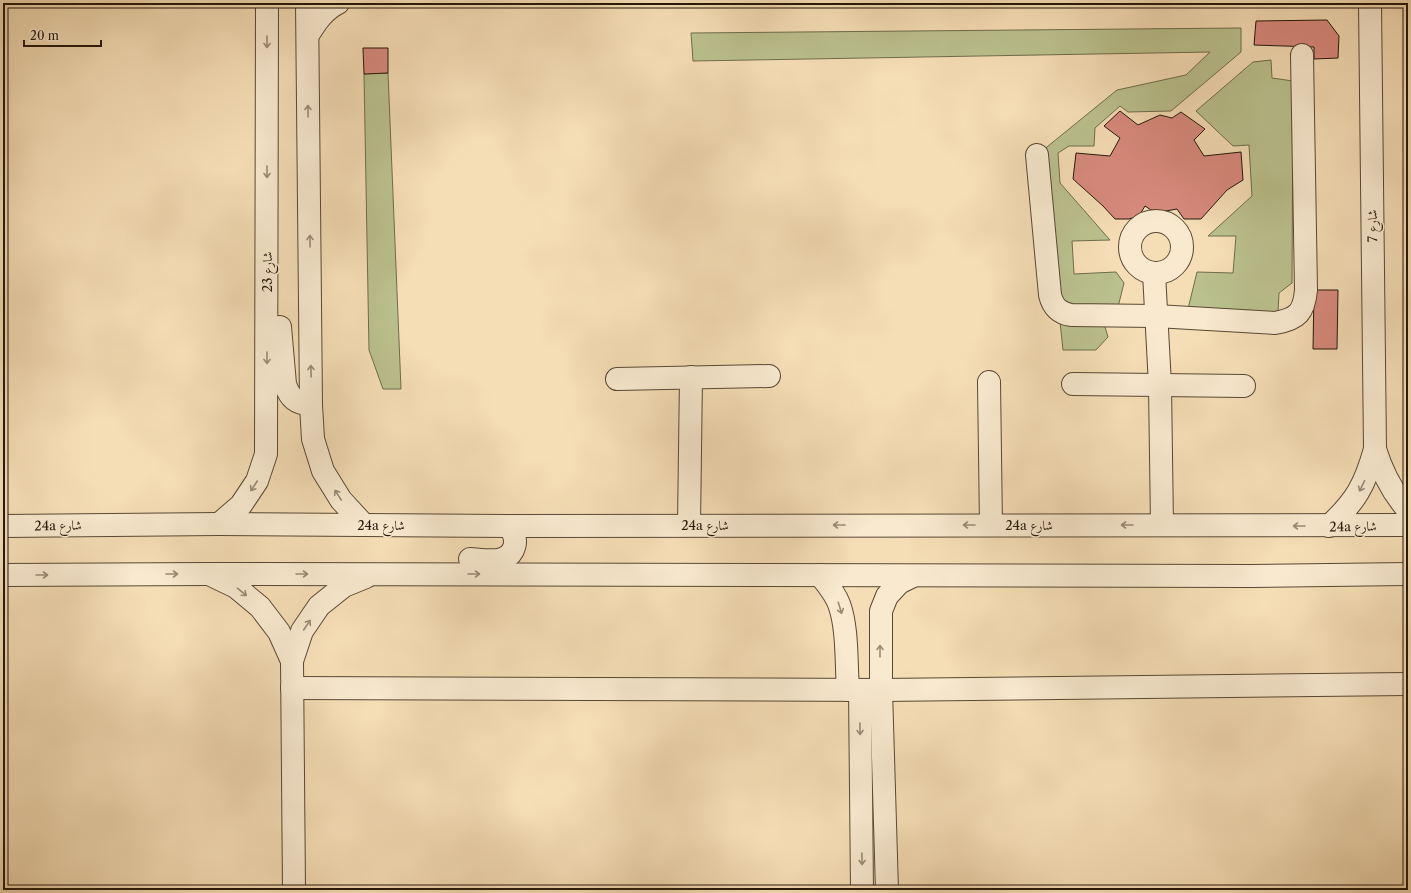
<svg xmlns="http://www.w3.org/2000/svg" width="1411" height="893" font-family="'Libre Caslon Text',Amiri,serif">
	<rect width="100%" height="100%" fill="#f5ddb5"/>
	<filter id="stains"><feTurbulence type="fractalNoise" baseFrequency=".005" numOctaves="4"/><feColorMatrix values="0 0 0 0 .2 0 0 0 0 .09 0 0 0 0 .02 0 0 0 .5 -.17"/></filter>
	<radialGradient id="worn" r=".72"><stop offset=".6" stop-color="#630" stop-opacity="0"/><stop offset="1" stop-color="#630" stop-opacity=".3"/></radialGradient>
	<g fill="#bac18e" stroke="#6f6c4c">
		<path d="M 1241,28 L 1241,52 L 1171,111 L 1128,112 L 1120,106 L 1095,128 L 1094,146 L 1069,146 L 1058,153 L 1060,183 L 1110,240 L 1072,241 L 1074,274 L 1116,272 L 1124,283 L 1117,311 L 1102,317 L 1108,337 L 1096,350 L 1063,350 L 1042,151 L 1117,90 L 1186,75 L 1210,52 L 693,61 L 691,33 Z"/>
		<path d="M 1271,60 L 1272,78 L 1293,81 L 1292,283 L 1279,293 L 1278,312 L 1187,313 L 1197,272 L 1233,273 L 1236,236 L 1208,236 L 1252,196 L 1249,145 L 1233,146 L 1196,111 L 1253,62 Z"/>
		<path d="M 388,73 L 401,389 L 383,389 L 369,350 L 364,74 Z"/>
	</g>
	<g fill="#d88a7d" stroke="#24170a">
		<path d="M 1327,20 L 1339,36 L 1338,58 L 1314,59 L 1314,47 L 1254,45 L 1256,21 Z"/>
		<path d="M 363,48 L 388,48 L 388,73 L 364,74 Z"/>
		<path d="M 1120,111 L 1138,125 L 1160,115 L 1172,118 L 1181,112 L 1205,129 L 1194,140 L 1204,156 L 1241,152 L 1243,180 L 1227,190 L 1201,219 L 1184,219 L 1177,209 L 1166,211 L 1151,210 L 1145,206 L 1139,216 L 1129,219 L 1115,219 L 1103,206 L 1073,179 L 1076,153 L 1110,156 L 1120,138 L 1104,126 Z"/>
		<path d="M 1314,290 L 1338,290 L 1337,349 L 1313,349 Z"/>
	</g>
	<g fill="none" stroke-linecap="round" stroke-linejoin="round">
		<defs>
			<g id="minor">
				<path d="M 307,3 L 311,405 L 313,439 L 323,471 L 341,500 L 364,525"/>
				<path d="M 308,35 C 316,22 324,10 338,3"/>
				<path d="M 1037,155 L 1050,295 C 1053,307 1059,313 1071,315 L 1156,316 L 1275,323 C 1298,319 1304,312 1306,290 L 1302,55"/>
				<circle cx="1156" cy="247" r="26"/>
				<path d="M 1154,273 L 1160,385 L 1162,525"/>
				<path d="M 280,327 L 285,384 C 290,399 296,403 311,405"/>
				<path d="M 617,379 L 769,376"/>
				<path d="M 989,382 L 991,525"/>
				<path d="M 1073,384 L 1244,386"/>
				<path d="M 1375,449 C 1382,472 1392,492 1408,510"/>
				<path d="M 219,524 L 241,505 L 257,481 L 266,454 L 267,3"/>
				<path d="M 689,525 L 691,377"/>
				<path d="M 3,526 L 219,524 L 509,526 L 1408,525"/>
				<path d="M 1329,526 C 1356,501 1365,485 1375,449 L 1370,3"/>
				<path d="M 470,559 C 479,560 489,561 498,560 C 517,556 519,539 509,526"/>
				<path d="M 3,575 L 208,574 L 1251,576 L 1408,574"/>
				<path d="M 820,575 C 827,584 835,593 839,604 C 848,628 846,664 848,690"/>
				<path d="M 213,576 L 236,587 L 260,607 L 279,632 L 292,661"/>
				<path d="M 292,688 L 881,690 L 1408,684"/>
				<path d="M 860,690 L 862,890"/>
				<path d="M 294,890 L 292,661 L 302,631 L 319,606 L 344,586 L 366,577"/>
				<path d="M 887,890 L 881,690 L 881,611 L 887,596 L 899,583 L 913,576"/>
			</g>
		</defs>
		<use href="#minor" stroke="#584835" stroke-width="24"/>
		<use href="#minor" stroke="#f8e9cf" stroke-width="22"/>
	</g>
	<defs><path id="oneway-shaft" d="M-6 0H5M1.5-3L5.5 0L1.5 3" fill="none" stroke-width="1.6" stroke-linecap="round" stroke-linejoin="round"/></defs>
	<g stroke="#998a76">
		<use href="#oneway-shaft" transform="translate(267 42) rotate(90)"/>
		<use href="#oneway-shaft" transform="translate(308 111) rotate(-91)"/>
		<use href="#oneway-shaft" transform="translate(267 172) rotate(90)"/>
		<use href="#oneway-shaft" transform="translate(310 241) rotate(-91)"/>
		<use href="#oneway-shaft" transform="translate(267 358) rotate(90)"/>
		<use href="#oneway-shaft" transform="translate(311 371) rotate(-91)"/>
		<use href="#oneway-shaft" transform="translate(254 486) rotate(123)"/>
		<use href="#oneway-shaft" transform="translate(1362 486) rotate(116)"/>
		<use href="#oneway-shaft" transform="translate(338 495) rotate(-123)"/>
		<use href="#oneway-shaft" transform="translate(839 525) rotate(180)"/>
		<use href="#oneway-shaft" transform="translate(969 525) rotate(180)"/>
		<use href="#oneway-shaft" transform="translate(1127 525) rotate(180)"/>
		<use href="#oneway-shaft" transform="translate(1299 526) rotate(-180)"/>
		<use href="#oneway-shaft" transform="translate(172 574)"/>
		<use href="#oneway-shaft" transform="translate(302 574)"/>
		<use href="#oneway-shaft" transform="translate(474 574)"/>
		<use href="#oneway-shaft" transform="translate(42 575)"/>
		<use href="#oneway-shaft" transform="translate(242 592) rotate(40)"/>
		<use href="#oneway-shaft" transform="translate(840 608) rotate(73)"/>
		<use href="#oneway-shaft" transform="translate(307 625) rotate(-56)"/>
		<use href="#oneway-shaft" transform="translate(880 651) rotate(-90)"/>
		<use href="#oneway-shaft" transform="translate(860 729) rotate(89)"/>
		<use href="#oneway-shaft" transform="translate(862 859) rotate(89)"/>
	</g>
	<g text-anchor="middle" stroke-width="3" stroke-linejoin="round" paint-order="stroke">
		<g font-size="13" fill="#24170a" stroke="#f8e9cf">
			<text transform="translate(1372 226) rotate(-91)" y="5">شارع 7</text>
			<text transform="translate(267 272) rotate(-90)" y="5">شارع 23</text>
			<text transform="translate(58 525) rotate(-1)" y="5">24a شارع</text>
			<text x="381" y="530">24a شارع</text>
			<text x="705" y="530">24a شارع</text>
			<text x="1029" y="530">24a شارع</text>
			<text transform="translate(1353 526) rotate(-1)" y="5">24a شارع</text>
		</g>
	</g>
	<rect width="1411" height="893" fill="none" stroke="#f5ddb5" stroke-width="16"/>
	<rect x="4" y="4" width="1403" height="885" fill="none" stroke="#24170a" stroke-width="2"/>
	<rect x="8" y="8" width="1395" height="877" fill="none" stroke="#24170a"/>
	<path d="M24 40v6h77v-6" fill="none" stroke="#24170a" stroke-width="2"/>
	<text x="30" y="40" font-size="12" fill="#24170a" stroke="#f8e9cf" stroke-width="3" paint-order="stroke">20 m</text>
	<rect width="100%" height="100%" filter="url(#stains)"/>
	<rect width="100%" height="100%" fill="url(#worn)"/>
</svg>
